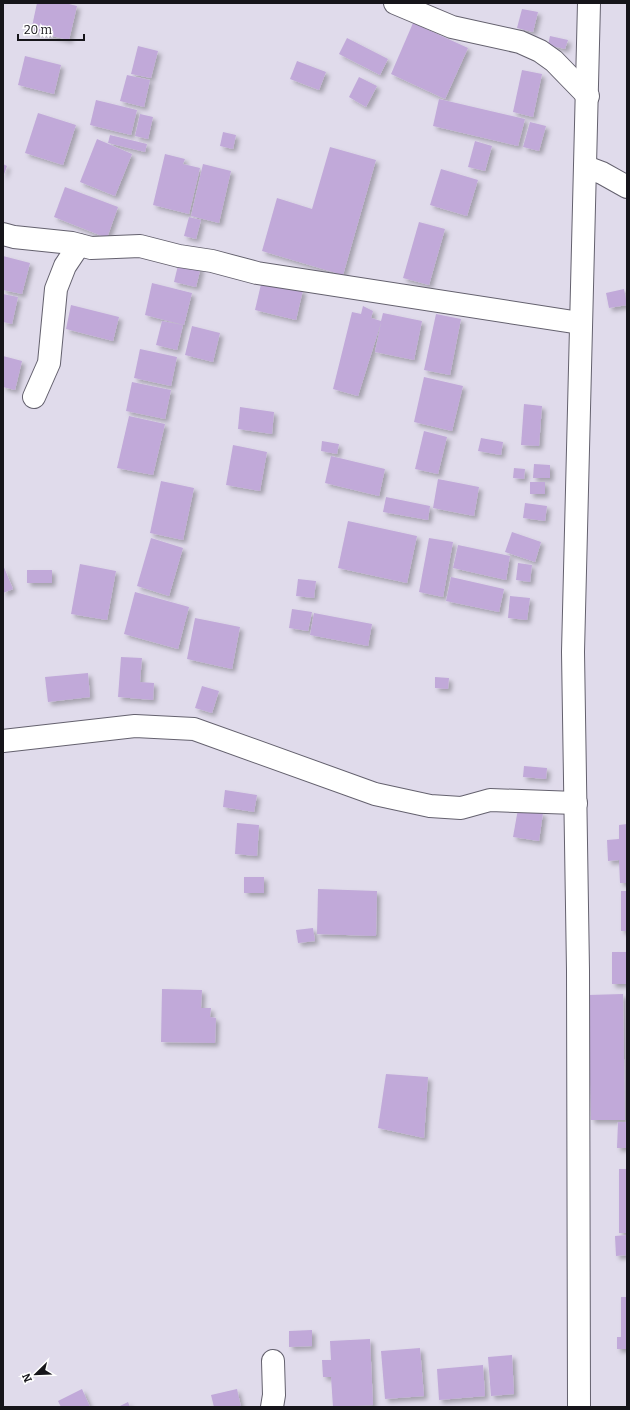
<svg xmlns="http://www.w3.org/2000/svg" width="630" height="1410" font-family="Bitter,serif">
	<defs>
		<filter id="shadow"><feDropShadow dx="3.5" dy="3.5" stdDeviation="2" flood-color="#0004"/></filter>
	</defs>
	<rect width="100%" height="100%" fill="#e0dbeb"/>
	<g fill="#c1a9d9" filter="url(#shadow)">
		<path d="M 37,3 L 65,3 L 77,6 L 69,40 L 31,31 Z"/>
		<path d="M 522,9 L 538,12 L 533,32 L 517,28 Z"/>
		<path d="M 413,23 L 468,48 L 445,99 L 391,74 Z"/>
		<path d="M 550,36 L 568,40 L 565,49 L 548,45 Z"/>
		<path d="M 347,38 L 388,59 L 380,75 L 339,54 Z"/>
		<path d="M 138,46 L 158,51 L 151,78 L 131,74 Z"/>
		<path d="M 25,56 L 61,65 L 54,94 L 18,85 Z"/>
		<path d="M 297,61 L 326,72 L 319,90 L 290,79 Z"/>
		<path d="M 522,70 L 542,74 L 533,117 L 513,112 Z"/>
		<path d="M 127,75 L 150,80 L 144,107 L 120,101 Z"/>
		<path d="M 359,77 L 377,86 L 366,107 L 349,97 Z"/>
		<path d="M 439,99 L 525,119 L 518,146 L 433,126 Z"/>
		<path d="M 96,100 L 137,110 L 131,135 L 90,125 Z"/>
		<path d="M 38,113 L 76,125 L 63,165 L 25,153 Z"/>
		<path d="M 140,114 L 153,117 L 148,139 L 135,136 Z"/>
		<path d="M 530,122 L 546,126 L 539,151 L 523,147 Z"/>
		<path d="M 223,132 L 236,135 L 233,149 L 220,146 Z"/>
		<path d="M 110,135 L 147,144 L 145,152 L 108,143 Z"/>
		<path d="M 97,139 L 132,154 L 115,196 L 80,182 Z"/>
		<path d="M 475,141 L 492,146 L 485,171 L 468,167 Z"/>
		<path d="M 330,147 L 376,160 L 343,275 L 262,251 L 277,198 L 312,209 Z"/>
		<path d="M 165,154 L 185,159 L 183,164 L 200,168 L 189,214 L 153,205 Z"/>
		<path d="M 3,164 L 7,166 L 3,177 Z"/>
		<path d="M 203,164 L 231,171 L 219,223 L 191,216 Z"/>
		<path d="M 441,169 L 478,180 L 467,216 L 430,205 Z"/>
		<path d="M 65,187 L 118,207 L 107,238 L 54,217 Z"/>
		<path d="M 189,217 L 201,220 L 196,239 L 184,236 Z"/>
		<path d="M 419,222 L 445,229 L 429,285 L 403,278 Z"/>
		<path d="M 3,256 L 30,263 L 22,294 L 3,290 Z"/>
		<path d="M 179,261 L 201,267 L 196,287 L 174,282 Z"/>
		<path d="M 262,280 L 303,290 L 296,320 L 255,310 Z"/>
		<path d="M 152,283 L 192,293 L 184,325 L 145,315 Z"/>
		<path d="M 624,289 L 627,305 L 609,308 L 606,293 Z"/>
		<path d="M 3,294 L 18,297 L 12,324 L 3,322 Z"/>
		<path d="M 71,305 L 119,317 L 113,341 L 66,329 Z"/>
		<path d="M 363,306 L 373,311 L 371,318 L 381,321 L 383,313 L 422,321 L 414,360 L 375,352 L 381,323 L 358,396 L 333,389 L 352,312 L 361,314 Z"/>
		<path d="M 436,314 L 461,319 L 450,375 L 424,370 Z"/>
		<path d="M 162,321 L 183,325 L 177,350 L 156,345 Z"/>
		<path d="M 192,326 L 220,333 L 213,362 L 185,355 Z"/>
		<path d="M 140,349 L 177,357 L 171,386 L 134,378 Z"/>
		<path d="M 3,356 L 22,361 L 15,390 L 3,387 Z"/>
		<path d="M 424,377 L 463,386 L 452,431 L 414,422 Z"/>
		<path d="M 132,382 L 171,390 L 165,419 L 126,411 Z"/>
		<path d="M 524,404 L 542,406 L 539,446 L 521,445 Z"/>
		<path d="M 240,407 L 274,412 L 272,434 L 238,429 Z"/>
		<path d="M 129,416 L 165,424 L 153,475 L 117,468 Z"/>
		<path d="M 424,431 L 447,437 L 438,474 L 415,469 Z"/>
		<path d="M 481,438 L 503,442 L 501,455 L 478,451 Z"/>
		<path d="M 322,441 L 339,444 L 337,454 L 321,451 Z"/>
		<path d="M 233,445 L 267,452 L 260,491 L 226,485 Z"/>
		<path d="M 331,456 L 385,469 L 379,496 L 325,483 Z"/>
		<path d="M 534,464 L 550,465 L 550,478 L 533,478 Z"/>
		<path d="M 514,468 L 525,469 L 524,479 L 513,478 Z"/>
		<path d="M 438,479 L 479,487 L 474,516 L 433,508 Z"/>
		<path d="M 161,481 L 194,488 L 183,540 L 150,533 Z"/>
		<rect x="530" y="482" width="15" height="12"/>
		<path d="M 386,497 L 430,506 L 428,520 L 383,512 Z"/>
		<path d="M 525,503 L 547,506 L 545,521 L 523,518 Z"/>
		<path d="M 348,521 L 417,536 L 407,583 L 338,568 Z"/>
		<path d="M 512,532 L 541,542 L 535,562 L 505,552 Z"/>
		<path d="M 151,538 L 183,548 L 169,596 L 137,586 Z"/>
		<path d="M 429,538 L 453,542 L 443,597 L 419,592 Z"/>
		<path d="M 458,545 L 510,556 L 506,580 L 453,568 Z"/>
		<path d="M 518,563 L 532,565 L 530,582 L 516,580 Z"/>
		<path d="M 80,564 L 116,571 L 107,620 L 71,614 Z"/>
		<path d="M 3,565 L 13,589 L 3,593 Z"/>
		<rect x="27" y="570" width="25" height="13"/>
		<path d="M 451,577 L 504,589 L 499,612 L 446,601 Z"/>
		<path d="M 298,579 L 316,581 L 314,598 L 296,596 Z"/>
		<path d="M 135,592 L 189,607 L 178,649 L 124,634 Z"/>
		<path d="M 510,596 L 530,598 L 527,620 L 508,618 Z"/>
		<path d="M 292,609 L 312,612 L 308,631 L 289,628 Z"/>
		<path d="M 314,613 L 372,624 L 368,646 L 310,635 Z"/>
		<path d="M 195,618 L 240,627 L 232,669 L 187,659 Z"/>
		<path d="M 121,657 L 142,658 L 140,682 L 154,683 L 153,700 L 118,697 Z"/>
		<path d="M 88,673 L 90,697 L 48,702 L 45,677 Z"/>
		<path d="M 435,677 L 449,678 L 448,689 L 435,688 Z"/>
		<path d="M 202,686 L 219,691 L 212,713 L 195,708 Z"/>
		<path d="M 524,766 L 547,768 L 546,779 L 523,777 Z"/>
		<path d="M 225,790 L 257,795 L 254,812 L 223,807 Z"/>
		<path d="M 518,809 L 543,813 L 539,841 L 513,837 Z"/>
		<path d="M 237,823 L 259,825 L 257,856 L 235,854 Z"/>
		<path d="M 627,824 L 627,883 L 620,883 L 619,860 L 608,861 L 607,840 L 619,839 L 619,825 Z"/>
		<rect x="244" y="877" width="20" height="16"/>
		<path d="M 318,889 L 377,891 L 376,936 L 317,934 Z"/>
		<rect x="621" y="891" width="6" height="40"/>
		<path d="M 313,928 L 315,941 L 298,943 L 296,930 Z"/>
		<rect x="612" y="952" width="15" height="32"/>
		<path d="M 162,989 L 202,990 L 201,1008 L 211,1008 L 210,1017 L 216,1018 L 215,1043 L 161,1042 Z"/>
		<path d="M 623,994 L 625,1120 L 591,1120 L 588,995 Z"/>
		<path d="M 386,1074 L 428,1077 L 424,1138 L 378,1128 Z"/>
		<path d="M 618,1122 L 627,1122 L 627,1148 L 617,1148 Z"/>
		<rect x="619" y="1169" width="8" height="64"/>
		<path d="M 627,1235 L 627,1255 L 616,1256 L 615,1236 Z"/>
		<path d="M 621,1297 L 627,1297 L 627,1349 L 617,1349 L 617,1337 L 621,1337 Z"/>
		<path d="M 312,1330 L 312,1346 L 289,1347 L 289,1331 Z"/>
		<path d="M 370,1339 L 373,1405 L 333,1407 L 331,1377 L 323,1377 L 322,1360 L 331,1360 L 330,1341 Z"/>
		<path d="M 420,1348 L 424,1396 L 385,1399 L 381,1351 Z"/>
		<path d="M 512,1355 L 514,1394 L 491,1396 L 488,1357 Z"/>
		<path d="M 483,1365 L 485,1396 L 439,1400 L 437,1369 Z"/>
		<path d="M 82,1389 L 90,1407 L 61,1407 L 58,1401 Z"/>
		<path d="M 237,1389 L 241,1407 L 214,1407 L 211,1395 Z"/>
		<path d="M 128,1402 L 130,1407 L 118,1407 Z"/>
	</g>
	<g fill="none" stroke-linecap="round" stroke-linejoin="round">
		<defs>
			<g id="minor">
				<path d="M 395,3 L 452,27 L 520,42 L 540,51 L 554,61 L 588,96"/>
				<path d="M 586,167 L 602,173 L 627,187"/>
				<path d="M 3,234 L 14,237 L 72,243 L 91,248 L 140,246 L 179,256 L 212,261 L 257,273 L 580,323"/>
				<path d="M 34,397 L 49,363 L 56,289 L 65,266 L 79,245"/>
				<path d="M 3,741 L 135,726 L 194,729 L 375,794 L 430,806 L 461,808 L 490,800 L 576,803"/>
				<path d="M 272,1407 L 274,1395 L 273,1361"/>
				<path d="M 579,1407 L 578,970 L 573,652 L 589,3"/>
			</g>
		</defs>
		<use href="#minor" stroke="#64616e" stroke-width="24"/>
		<use href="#minor" stroke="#fff" stroke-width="22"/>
	</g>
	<rect width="630" height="1410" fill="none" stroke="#16151a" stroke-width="8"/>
	<g transform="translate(36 1374) rotate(247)" stroke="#ffffff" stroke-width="3" paint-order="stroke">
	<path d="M0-3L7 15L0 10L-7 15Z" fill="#16151a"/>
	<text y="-6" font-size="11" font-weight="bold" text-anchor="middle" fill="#16151a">N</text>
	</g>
	<path d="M18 34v6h66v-6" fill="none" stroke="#16151a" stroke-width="2"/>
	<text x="24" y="34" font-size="12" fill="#16151a" stroke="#ffffff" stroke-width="3" paint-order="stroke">20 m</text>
</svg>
